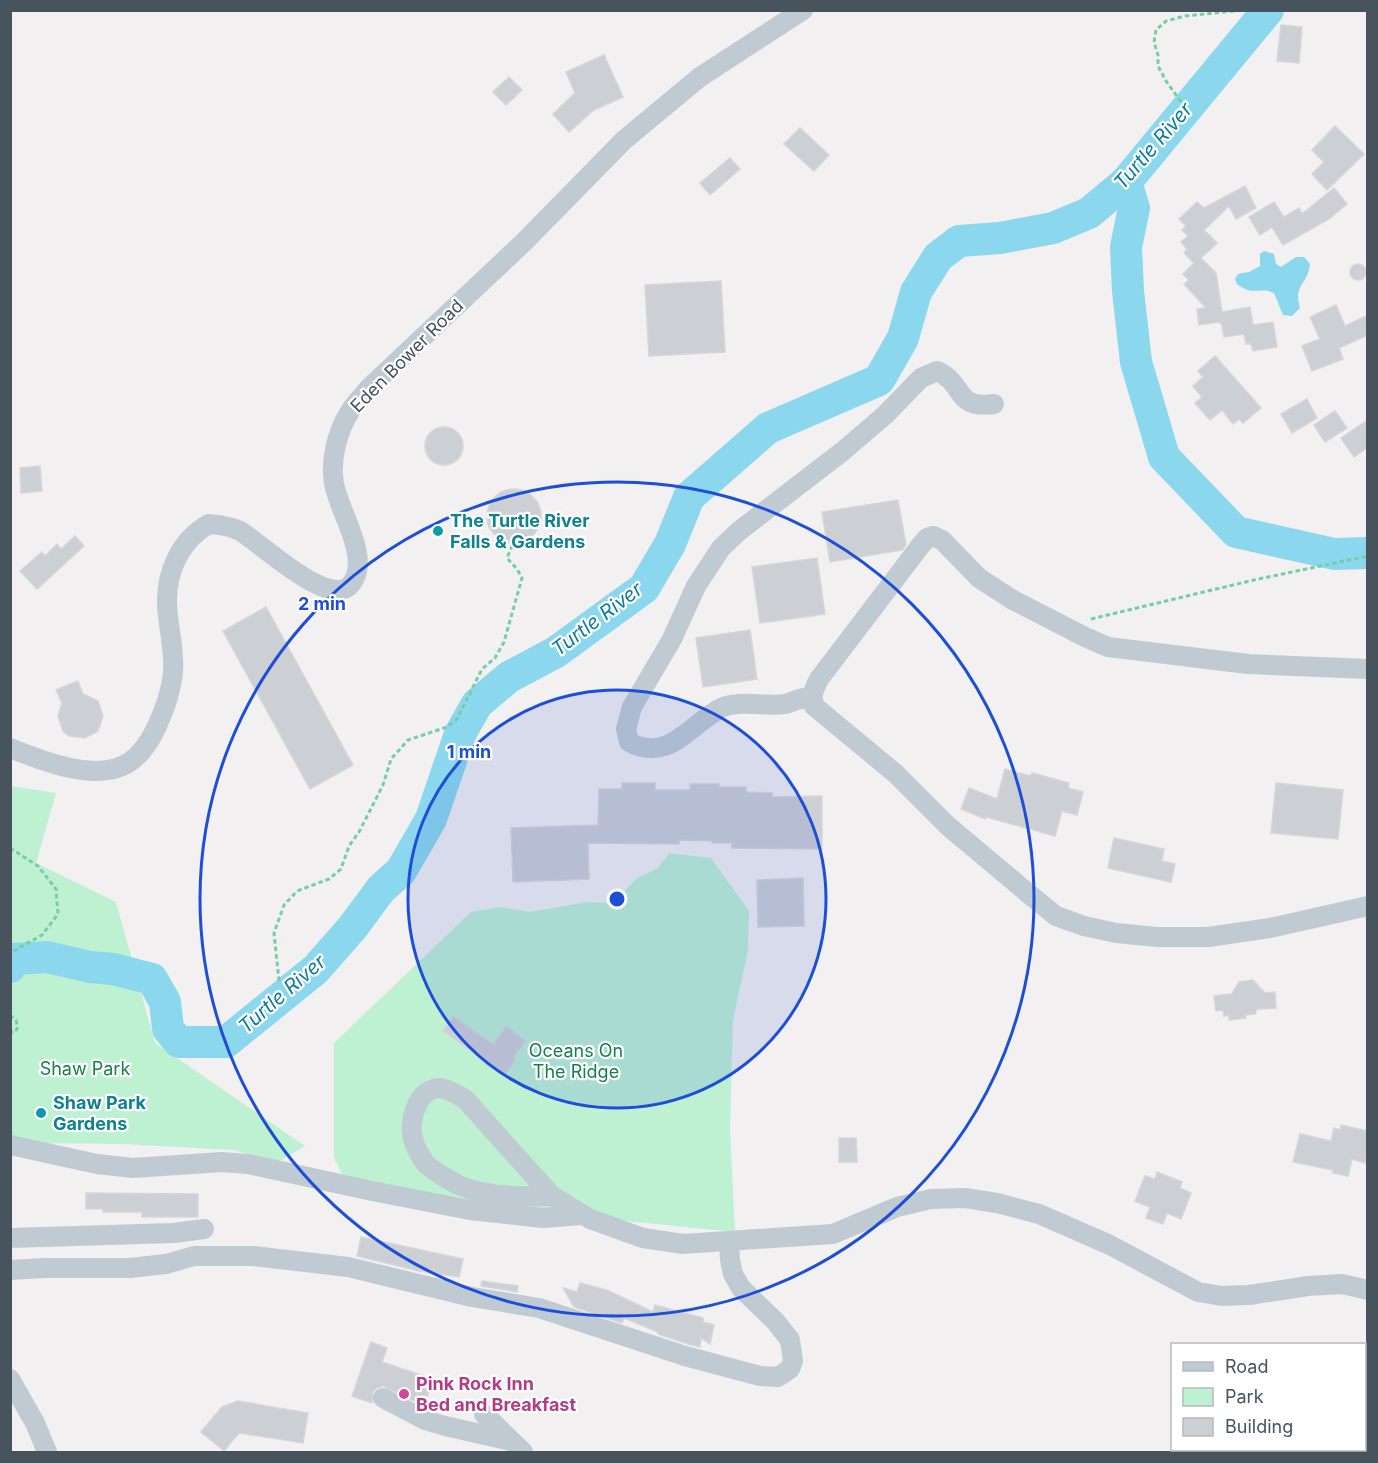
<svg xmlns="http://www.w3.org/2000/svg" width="1378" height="1463" font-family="Inter,sans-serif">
	<rect width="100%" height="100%" fill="#f2f0f0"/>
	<g fill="#bef0d2">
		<path d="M 11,786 L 56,793 L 36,863 L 116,902 L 155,1043 L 305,1146 L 278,1162 L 233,1150 L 123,1144 L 31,1143 L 11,1138 Z"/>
		<path d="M 669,853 L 711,858 L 749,911 L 748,950 L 733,1020 L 730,1129 L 735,1232 L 485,1207 L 344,1178 L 334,1158 L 334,1043 L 471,912 L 501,907 L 530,912 L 587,902 L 613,903 L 637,878 L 658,868 Z"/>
	</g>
	<path fill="#8bd7ed" d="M 1264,251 L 1274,254 L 1276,264 L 1281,267 L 1296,257 L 1304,257 L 1310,264 C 1308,285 1293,284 1300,308 L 1292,316 L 1283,315 L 1274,293 C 1259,286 1254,297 1237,284 L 1235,279 L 1238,274 L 1249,272 L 1260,266 L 1260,254 Z"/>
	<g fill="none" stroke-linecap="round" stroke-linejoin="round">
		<g stroke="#8bd7ed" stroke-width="32">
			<path d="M 1126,182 L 1134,208 L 1126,247 L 1128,291 L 1136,362 L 1164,457 L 1236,532 L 1334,554 L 1368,553"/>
			<path d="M 10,967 L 14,959 L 47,957 L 90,967 L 113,969 L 152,979 L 165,1002 L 168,1029 L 179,1042 L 226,1042 L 316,969 L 352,928 L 381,889 L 401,871 L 431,819 L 460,734 L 477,704 L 509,677 L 556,652 L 644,588 L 670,544 L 689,497 L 768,428 L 879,380 L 903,338 L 916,292 L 938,257 L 959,241 L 1000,238 L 1053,228 L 1089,213 L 1126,182 L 1268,10"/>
		</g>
	</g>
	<g fill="#cccfd4" stroke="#d4d6db" stroke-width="1.5">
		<path d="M 1281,25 L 1302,27 L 1299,63 L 1277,61 Z"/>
		<path d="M 604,55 L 623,97 L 594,110 L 569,132 L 553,114 L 575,93 L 566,72 Z"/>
		<path d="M 509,77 L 522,90 L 506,105 L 493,92 Z"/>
		<path d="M 1335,126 L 1364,154 L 1327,190 L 1312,174 L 1324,162 L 1312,150 Z"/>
		<path d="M 800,128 L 829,155 L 814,171 L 784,144 Z"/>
		<path d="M 730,158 L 740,169 L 710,195 L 700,183 Z"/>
		<path d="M 1245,186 L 1256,208 L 1236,219 L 1229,206 L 1204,230 L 1217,243 L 1201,258 L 1216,273 L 1222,312 L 1250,307 L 1253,325 L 1273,322 L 1277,347 L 1253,351 L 1251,344 L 1246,344 L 1244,334 L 1224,337 L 1222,325 L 1219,322 L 1199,325 L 1197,309 L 1206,308 L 1184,284 L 1189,280 L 1183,274 L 1194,263 L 1184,253 L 1187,249 L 1181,242 L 1188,236 L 1182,230 L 1186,226 L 1179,219 L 1197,202 L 1204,208 Z"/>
		<path d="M 1334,188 L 1347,204 L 1329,219 L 1283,245 L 1272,227 L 1260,235 L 1249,217 L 1274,202 L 1284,217 L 1299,208 L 1302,214 Z"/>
		<circle cx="1358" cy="272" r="8"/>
		<path d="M 721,281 L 725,352 L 649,356 L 645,285 Z"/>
		<path d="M 1336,305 L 1345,326 L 1368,315 L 1368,335 L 1339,348 L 1343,359 L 1312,371 L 1302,346 L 1320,339 L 1310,317 Z"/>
		<path d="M 1215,356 L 1261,408 L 1243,423 L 1239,419 L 1233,424 L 1222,410 L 1210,420 L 1195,403 L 1202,397 L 1193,386 L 1203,377 L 1198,371 Z"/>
		<path d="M 1307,399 L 1317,418 L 1292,433 L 1281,414 Z"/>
		<path d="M 1335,411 L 1347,428 L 1325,442 L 1314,425 Z"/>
		<path d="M 1368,420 L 1368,447 L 1354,457 L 1341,438 Z"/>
		<circle cx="444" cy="446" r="19"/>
		<path d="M 40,466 L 42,491 L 21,493 L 20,468 Z"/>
		<circle cx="514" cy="516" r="27"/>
		<path d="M 898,500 L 906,545 L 902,550 L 830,562 L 822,512 Z"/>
		<path d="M 75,536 L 84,546 L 37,589 L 20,571 L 42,552 L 45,556 L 57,544 L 61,549 Z"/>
		<path d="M 817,558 L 825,614 L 760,623 L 752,567 Z"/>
		<path d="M 266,607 L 353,765 L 310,789 L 223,631 Z"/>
		<path d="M 750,630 L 757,679 L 703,687 L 696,638 Z"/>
		<path d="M 78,681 L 83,694 L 98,701 L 103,716 L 98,731 L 85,738 L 69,736 L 63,731 L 58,716 L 62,703 L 56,690 Z"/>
		<path d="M 1005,769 L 1031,776 L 1032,773 L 1069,783 L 1068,788 L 1083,792 L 1077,815 L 1062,811 L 1055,836 L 986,817 L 985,819 L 961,809 L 969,788 L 997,799 Z"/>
		<path d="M 622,783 L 655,783 L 655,790 L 690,790 L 690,784 L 719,784 L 719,787 L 746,787 L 746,792 L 772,793 L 772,797 L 822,796 L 822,849 L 732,848 L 732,843 L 712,843 L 712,841 L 679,840 L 679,844 L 588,843 L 589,879 L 513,882 L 511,828 L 598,825 L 599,789 L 622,789 Z"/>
		<path d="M 1276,783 L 1343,790 L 1338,839 L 1271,833 Z"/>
		<path d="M 1114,838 L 1164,849 L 1162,861 L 1175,864 L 1171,882 L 1108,868 Z"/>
		<path d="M 803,878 L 804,926 L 758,927 L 757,880 Z"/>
		<path d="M 1253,980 L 1265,993 L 1275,992 L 1276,1008 L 1257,1009 L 1255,1014 L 1245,1015 L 1246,1018 L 1229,1020 L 1229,1015 L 1224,1016 L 1223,1010 L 1216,1011 L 1214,996 L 1232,994 L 1239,982 Z"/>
		<path d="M 453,1016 L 493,1044 L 506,1026 L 526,1041 L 513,1058 L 515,1060 L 505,1075 L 443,1031 Z"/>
		<path d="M 1341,1125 L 1368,1131 L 1368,1151 L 1365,1163 L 1352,1159 L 1348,1176 L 1333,1173 L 1333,1170 L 1293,1162 L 1300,1134 L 1331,1141 L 1334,1128 L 1340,1130 Z"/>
		<path d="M 839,1138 L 856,1138 L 857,1162 L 839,1162 Z"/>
		<path d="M 1157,1172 L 1182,1182 L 1180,1188 L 1191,1193 L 1181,1219 L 1167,1213 L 1163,1224 L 1146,1218 L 1150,1207 L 1135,1201 L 1145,1176 L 1155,1179 Z"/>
		<path d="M 86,1193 L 198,1194 L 198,1217 L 142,1217 L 142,1212 L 103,1212 L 103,1209 L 86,1209 Z"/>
		<path d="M 361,1237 L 463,1259 L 459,1277 L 419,1271 L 357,1256 Z"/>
		<path d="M 482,1281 L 518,1286 L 517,1292 L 481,1286 Z"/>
		<path d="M 580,1283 L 607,1290 L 653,1312 L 655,1305 L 703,1318 L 703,1322 L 714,1325 L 710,1344 L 701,1338 L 700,1347 L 688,1344 L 658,1334 L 658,1332 L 624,1318 L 622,1323 L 574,1307 L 563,1288 L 577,1292 Z"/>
		<path d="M 371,1342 L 387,1348 L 382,1362 L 433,1379 L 424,1406 L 383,1386 L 377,1388 L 373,1392 L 372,1403 L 352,1396 Z"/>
		<path d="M 238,1401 L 308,1413 L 303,1443 L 239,1433 L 224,1451 L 201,1432 L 222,1407 Z"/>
	</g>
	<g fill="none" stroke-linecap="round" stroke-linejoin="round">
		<g stroke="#76cea4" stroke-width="3" stroke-dasharray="4.5 3" stroke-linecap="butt">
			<path d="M 1181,102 L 1166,81 L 1158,66 L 1158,55 L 1154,42 L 1156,30 L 1166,21 L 1185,16 L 1244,10"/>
			<path d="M 1091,619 L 1254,580 L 1368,556"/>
			<path d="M 10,848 L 38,866 L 56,889 L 58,914 L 42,935 L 10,953"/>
			<path d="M 279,981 L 274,933 L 284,905 L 297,891 L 329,879 L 341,869 L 349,846 L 359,832 L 383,785 L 391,759 L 408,740 L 447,727 L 457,719 L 482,669 L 495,658 L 504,642 L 522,578 L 517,569 L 507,558 L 512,546"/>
			<path d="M 10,1015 L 16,1021 L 18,1027 L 15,1032 L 10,1032"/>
		</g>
		<g stroke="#c0cad2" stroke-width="20">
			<path d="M 1368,669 L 1248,664 L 1108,647 L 1085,637 L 1013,600 L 979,578 L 942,540 L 933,536 L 927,538 L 921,545 L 819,679 C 814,689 811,695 814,706 L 896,774 L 948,826 L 1029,894 L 1056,916 L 1084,926 L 1116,933 L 1157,937 L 1208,937 L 1270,928 L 1368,906"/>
			<path d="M 812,698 C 802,696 794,702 785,704 C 764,707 738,699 719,709 C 689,726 668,763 629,742 L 626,729 L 632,707 L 672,639 L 696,586 L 721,548 L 739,531 L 843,451 L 885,415 L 921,378 L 937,371 C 966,384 953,409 994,404"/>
			<path d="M 10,748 C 40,760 85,778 117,768 C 136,763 150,742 157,726 C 165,709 171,692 173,673 C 175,651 168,627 167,605 C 166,572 180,540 209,524 C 219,525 231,526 240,531 C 260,542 331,612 352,583 C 371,556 338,511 334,483 C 330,461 337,432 349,413 C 354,404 363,396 369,388 L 524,242 L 624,140 L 700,77 L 803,10"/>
			<path d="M 10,1145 L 97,1164 L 133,1168 L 222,1162 L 248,1164 L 372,1191 L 470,1210 L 543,1218 L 582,1215"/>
			<path d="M 552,1196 C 522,1197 489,1197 461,1186 C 453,1183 431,1169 426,1164 C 421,1158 415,1146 413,1139 C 408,1121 417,1088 440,1088 C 449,1089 457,1095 465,1099 L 552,1196 L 590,1219 L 643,1238 L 683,1244 L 833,1234 L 897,1207 L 931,1199 L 965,1198 L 997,1203 L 1039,1214 L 1110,1245 L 1198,1292 L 1222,1296 L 1249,1295 L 1308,1286 L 1342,1284 L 1368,1290"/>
			<path d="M 10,1238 L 174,1233 L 204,1229"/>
			<path d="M 10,1270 L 45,1268 L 130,1268 L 166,1264 L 194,1256 L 253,1256 L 348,1267 L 472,1297 L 539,1308 L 685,1356 L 760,1376 L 778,1377 L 790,1369 L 793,1361 L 790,1340 L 776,1322 L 741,1288 L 733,1274 L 730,1260 L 729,1242"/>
			<path d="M 10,1379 L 35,1423 L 47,1452"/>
			<path d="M 383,1398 L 425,1420 L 445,1426 L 511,1441"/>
			<path d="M 484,1414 L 523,1452"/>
		</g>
	</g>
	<circle cx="617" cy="899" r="209" fill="#1d4ed8" fill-opacity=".12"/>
	<g fill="none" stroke="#1d4ed8" stroke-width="3">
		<circle cx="617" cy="899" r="209"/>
		<circle cx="617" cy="899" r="417"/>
	</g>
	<g fill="#0f9aa8" stroke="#fff" stroke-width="2">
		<circle cx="438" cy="531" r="6"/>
		<circle cx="41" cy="1113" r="6"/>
	</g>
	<circle fill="#d1479c" stroke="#fff" stroke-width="2" cx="404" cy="1394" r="6"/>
	<g text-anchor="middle" stroke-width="4.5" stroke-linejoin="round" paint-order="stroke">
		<g font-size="18" fill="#47535d" stroke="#fff">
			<text transform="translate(407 356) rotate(-45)" y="6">Eden Bower Road</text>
		</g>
		<g font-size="18" font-weight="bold" fill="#0d838f" stroke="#fff" text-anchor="start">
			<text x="450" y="527">The Turtle River<tspan x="450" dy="21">Falls &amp; Gardens</tspan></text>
			<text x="53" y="1109">Shaw Park<tspan x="53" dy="21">Gardens</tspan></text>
		</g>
		<g font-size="18" fill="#16804d" stroke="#fff">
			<text x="576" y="1057">Oceans On<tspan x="576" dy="21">The Ridge</tspan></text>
			<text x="85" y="1075">Shaw Park</text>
		</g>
		<g font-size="18" font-weight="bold" fill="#b23c85" stroke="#fff" text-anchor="start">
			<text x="416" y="1390">Pink Rock Inn<tspan x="416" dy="21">Bed and Breakfast</tspan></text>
		</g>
		<g font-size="20" font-style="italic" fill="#0c7d9d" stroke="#fff">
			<text transform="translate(1153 146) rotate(-49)" y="7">Turtle River</text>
			<text transform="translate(597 619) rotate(-37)" y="7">Turtle River</text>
			<text transform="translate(282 994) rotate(-41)" y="7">Turtle River</text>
		</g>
	</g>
	<circle cx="617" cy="899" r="9" fill="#1d4ed8" stroke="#fff" stroke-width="3"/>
	<g font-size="18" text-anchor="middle" font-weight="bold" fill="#1d4ed8" stroke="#fff" stroke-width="4.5" stroke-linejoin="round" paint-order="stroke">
		<text x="322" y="610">2 min</text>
		<text x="469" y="758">1 min</text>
	</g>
	<rect width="1378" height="1463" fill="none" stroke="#47535d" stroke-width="24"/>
	<rect x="1171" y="1343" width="195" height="108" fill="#ffffff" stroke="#b5babe" stroke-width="1.5"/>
	<rect x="1183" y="1362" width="30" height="9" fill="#c0cad2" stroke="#b5babe" stroke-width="1.5"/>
	<text x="1225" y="1373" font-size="18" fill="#47535d">Road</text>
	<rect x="1183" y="1388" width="30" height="18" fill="#bef0d2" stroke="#b5babe" stroke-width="1.5"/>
	<text x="1225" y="1403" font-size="18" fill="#47535d">Park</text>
	<rect x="1183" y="1418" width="30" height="18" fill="#cccfd4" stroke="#b5babe" stroke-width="1.5"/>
	<text x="1225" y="1433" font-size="18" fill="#47535d">Building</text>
</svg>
